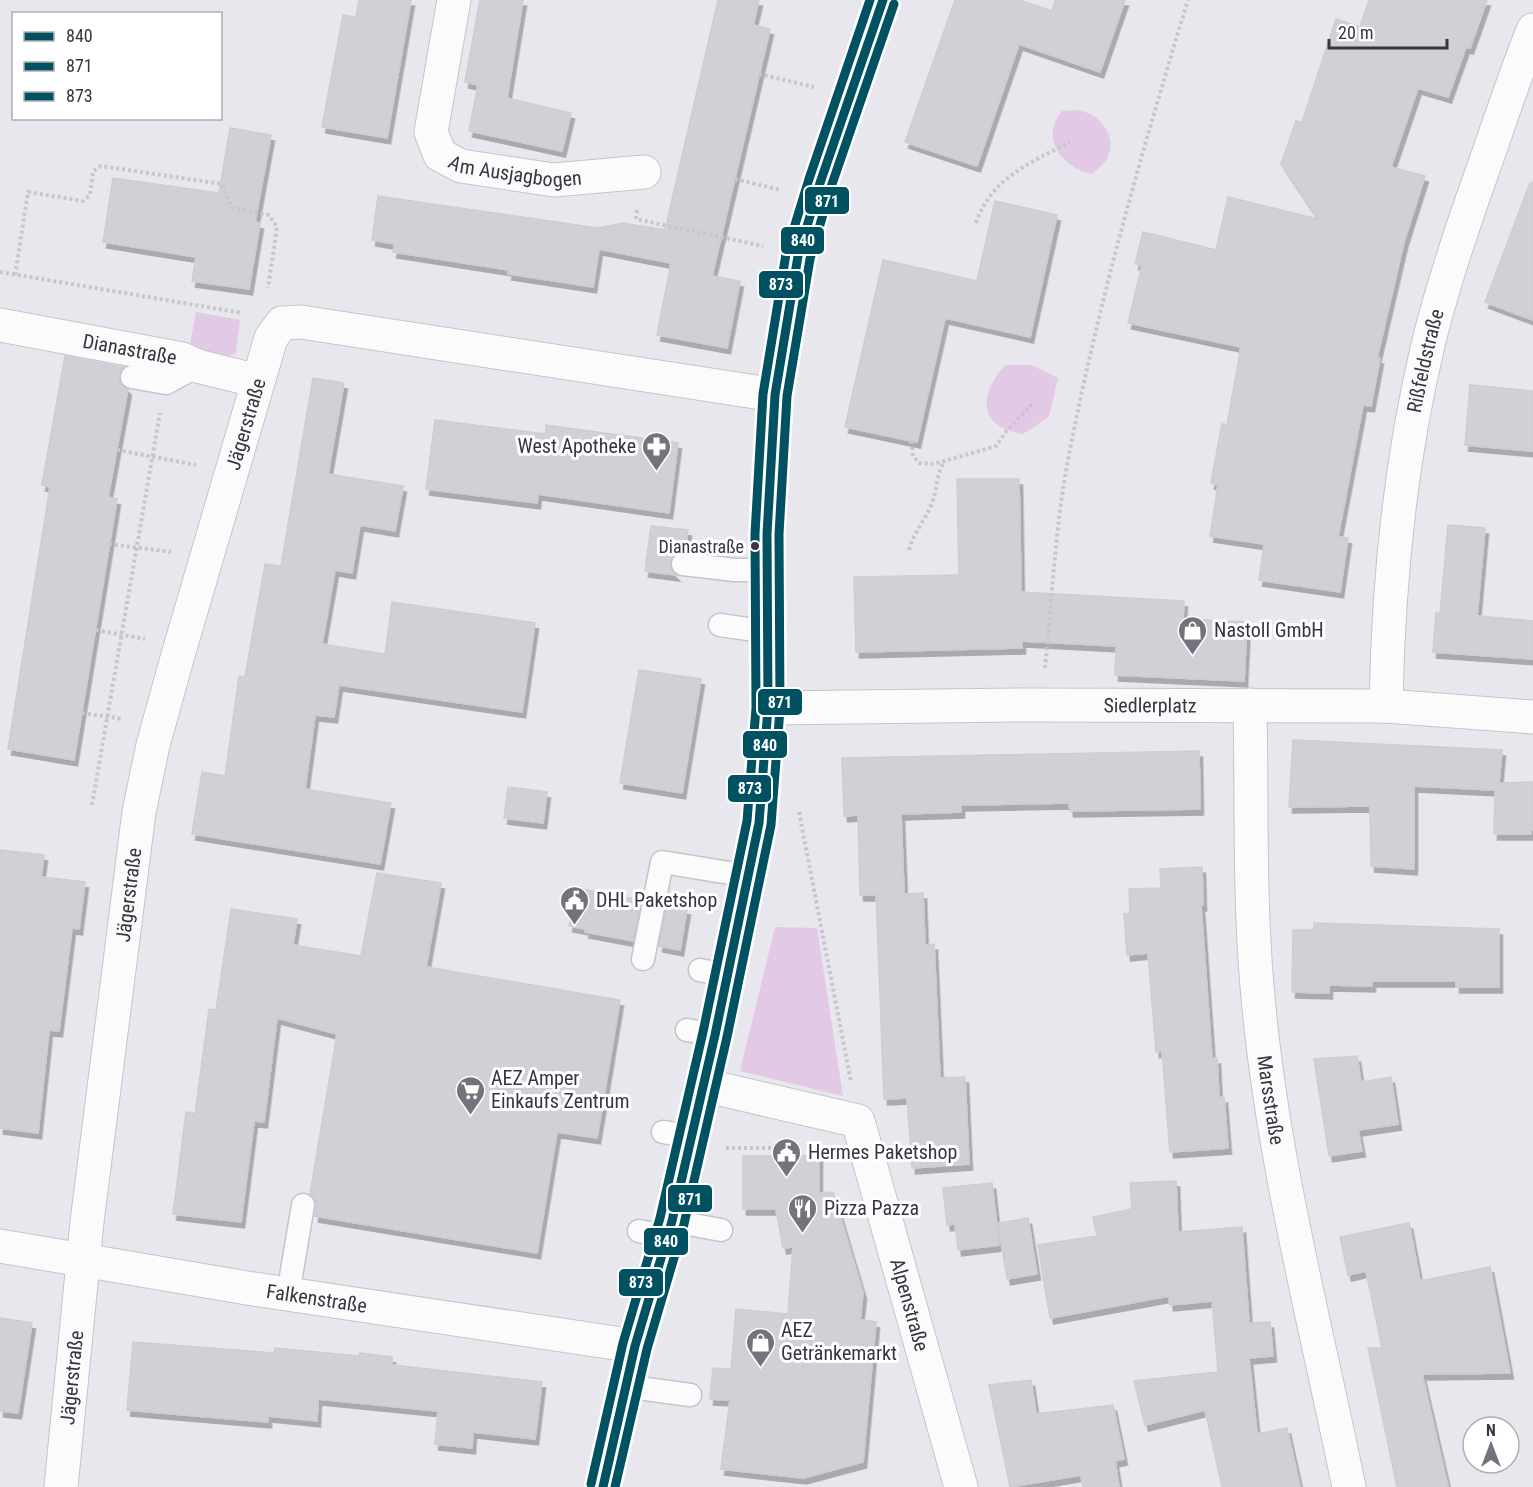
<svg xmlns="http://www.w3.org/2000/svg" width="1533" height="1487" font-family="'Roboto Condensed',sans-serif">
	<defs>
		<filter id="shadow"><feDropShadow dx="3.5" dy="6" stdDeviation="0" flood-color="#0004"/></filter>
	</defs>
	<rect width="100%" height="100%" fill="#e8e7ed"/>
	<g fill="#e2c9e6">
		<path d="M 1080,110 C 1113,120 1123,155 1091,174 C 1062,167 1039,138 1062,111 Z"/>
		<path d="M 196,312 L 240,320 L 236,353 L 226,357 L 189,350 Z"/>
		<path d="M 1005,365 L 1031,365 L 1058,378 L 1049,417 L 1023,434 C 977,427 979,395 1005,365 Z"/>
		<path d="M 775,927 L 817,928 L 843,1096 L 740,1071 Z"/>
	</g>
	<g fill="#d1d0d6" stroke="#cecdd5" stroke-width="1.5" filter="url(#shadow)">
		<path d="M 359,0 L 411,0 L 387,138 L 322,127 L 343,15 L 356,17 Z"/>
		<path d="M 480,0 L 523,0 L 507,98 L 571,113 L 562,151 L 469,131 L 478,85 L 465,82 Z"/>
		<path d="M 718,0 L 759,0 L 753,25 L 770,29 L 712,276 L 740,281 L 727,348 L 657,335 L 671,263 L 599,249 L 593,287 L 508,274 L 509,270 L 393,252 L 395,244 L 372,240 L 378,196 L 598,228 L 623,223 L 665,230 Z"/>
		<path d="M 955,0 L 1019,0 L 1052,11 L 1055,0 L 1125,0 L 1100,72 L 1019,44 L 977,166 L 905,142 Z"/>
		<path d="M 1369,0 L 1487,0 L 1470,48 L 1466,47 L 1448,97 L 1418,88 L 1391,167 L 1425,176 L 1404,242 L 1377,358 L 1380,358 L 1371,406 L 1363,405 L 1338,537 L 1348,538 L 1340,592 L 1259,580 L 1264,544 L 1210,536 L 1218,485 L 1211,483 L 1222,424 L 1227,425 L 1241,347 L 1128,323 L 1142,265 L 1135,264 L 1143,232 L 1216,250 L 1228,197 L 1318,219 L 1281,164 L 1296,121 L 1302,122 L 1336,19 L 1360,27 Z"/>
		<path d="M 230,128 L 271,135 L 255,222 L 260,223 L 249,289 L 192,281 L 196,257 L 103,242 L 113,178 L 219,193 Z"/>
		<path d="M 1530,183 L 1533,183 L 1533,320 L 1485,302 Z"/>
		<path d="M 995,201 L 1057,215 L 1030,337 L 945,318 L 917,442 L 845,427 L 883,260 L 977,281 Z"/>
		<path d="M 65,356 L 123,367 L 119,374 L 119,381 L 128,389 L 108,497 L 117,499 L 74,760 L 8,749 L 50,487 L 42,485 Z"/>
		<path d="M 313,378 L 344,383 L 328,474 L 403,486 L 395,531 L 360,525 L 352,573 L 335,570 L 322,644 L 385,654 L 392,602 L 535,623 L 522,712 L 339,685 L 334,717 L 315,715 L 305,789 L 391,803 L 380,864 L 192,834 L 202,772 L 225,776 L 239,676 L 245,677 L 265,564 L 281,566 Z"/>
		<path d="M 1470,385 L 1533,391 L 1533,451 L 1465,445 Z"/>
		<path d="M 435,420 L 546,434 L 546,425 L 678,443 L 669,513 L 538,494 L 537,503 L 426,489 Z"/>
		<path d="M 957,479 L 1019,479 L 1021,592 L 1184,601 L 1183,619 L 1247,622 L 1244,681 L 1115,675 L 1116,646 L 1022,641 L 1022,648 L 856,652 L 854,577 L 959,575 Z"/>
		<path d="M 1448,525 L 1485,528 L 1477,616 L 1533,621 L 1533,659 L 1433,652 L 1436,613 L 1440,614 Z"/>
		<path d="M 651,526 L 688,530 L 685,551 L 677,552 L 670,562 L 671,570 L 676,575 L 645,571 Z"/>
		<path d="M 639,670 L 701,679 L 682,793 L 620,783 Z"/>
		<path d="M 1293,740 L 1502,750 L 1499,783 L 1533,782 L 1533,830 L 1531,830 L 1531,834 L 1494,834 L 1495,790 L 1414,786 L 1414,869 L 1371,866 L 1370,806 L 1289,807 Z"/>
		<path d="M 1199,751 L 1200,809 L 1070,811 L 1069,803 L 961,805 L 961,812 L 901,814 L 904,894 L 923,893 L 925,945 L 934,944 L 940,1078 L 965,1077 L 969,1164 L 912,1168 L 907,1098 L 884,1099 L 876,895 L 885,895 L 860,895 L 858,815 L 844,816 L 842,758 Z"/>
		<path d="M 508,787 L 547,792 L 543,823 L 504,818 Z"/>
		<path d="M 0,850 L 44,855 L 41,877 L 85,882 L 79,929 L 72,928 L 59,1031 L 49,1030 L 38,1133 L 0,1128 Z"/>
		<path d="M 1202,867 L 1203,905 L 1201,905 L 1212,1059 L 1217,1058 L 1219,1098 L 1224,1097 L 1228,1148 L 1170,1152 L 1162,1051 L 1156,1052 L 1148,953 L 1127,955 L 1124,914 L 1130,913 L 1129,889 L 1161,888 L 1160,869 Z"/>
		<path d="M 377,873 L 441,883 L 426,967 L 620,1000 L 597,1138 L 557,1132 L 537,1253 L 315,1216 L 316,1201 L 310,1194 L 337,1034 L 277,1018 L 264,1122 L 254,1121 L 241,1222 L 173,1214 L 186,1112 L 195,1114 L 209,1009 L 216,1010 L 231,909 L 297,919 L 293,945 L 361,956 Z"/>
		<path d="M 576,888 L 641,900 L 633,941 L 585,932 L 586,929 L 569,926 Z"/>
		<path d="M 667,905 L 687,909 L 680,950 L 659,946 Z"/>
		<path d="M 1314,923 L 1499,929 L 1499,987 L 1456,987 L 1456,981 L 1372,981 L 1372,986 L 1329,985 L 1329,993 L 1292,992 L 1293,930 L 1314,930 Z"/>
		<path d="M 1357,1056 L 1361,1082 L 1391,1077 L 1398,1124 L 1358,1130 L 1362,1151 L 1329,1156 L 1314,1059 Z"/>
		<path d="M 743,1156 L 819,1156 L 819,1193 L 833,1192 L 863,1293 L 860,1320 L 876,1322 L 863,1462 L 803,1478 L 721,1469 L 730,1400 L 710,1399 L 713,1368 L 731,1369 L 736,1309 L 788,1314 L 793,1247 L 783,1248 L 776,1209 L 743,1209 Z"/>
		<path d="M 1176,1181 L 1178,1232 L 1242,1227 L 1249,1323 L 1270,1322 L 1273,1356 L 1249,1358 L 1257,1434 L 1287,1428 L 1300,1487 L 1222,1487 L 1205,1410 L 1145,1425 L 1134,1381 L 1218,1372 L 1212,1301 L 1170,1305 L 1169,1296 L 1050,1318 L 1038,1245 L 1097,1236 L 1093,1217 L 1132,1209 L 1130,1183 Z"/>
		<path d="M 992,1183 L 999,1245 L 958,1250 L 955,1224 L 947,1225 L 943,1188 Z"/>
		<path d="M 1028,1218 L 1037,1274 L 1007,1279 L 998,1223 Z"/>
		<path d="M 1409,1223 L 1420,1281 L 1490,1267 L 1510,1373 L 1422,1374 L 1448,1487 L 1397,1487 L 1368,1348 L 1382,1348 L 1366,1271 L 1348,1275 L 1340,1237 Z"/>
		<path d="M 0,1318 L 32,1323 L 18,1413 L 0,1411 Z"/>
		<path d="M 133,1342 L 274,1353 L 275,1348 L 359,1356 L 360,1353 L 392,1357 L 392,1365 L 542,1382 L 535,1439 L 473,1432 L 472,1448 L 435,1444 L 438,1411 L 318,1399 L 317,1421 L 268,1416 L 268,1422 L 127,1410 Z"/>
		<path d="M 1031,1380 L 1036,1414 L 1113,1405 L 1124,1459 L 1115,1461 L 1119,1487 L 1083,1487 L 1081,1475 L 1010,1487 L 989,1385 Z"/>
	</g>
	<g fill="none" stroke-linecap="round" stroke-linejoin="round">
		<defs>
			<g id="lane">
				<path d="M 132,377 L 166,383 L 197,366"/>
				<path d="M 683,564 L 735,570 L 767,570"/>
				<path d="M 720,625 L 769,632"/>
				<path d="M 643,959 L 662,862 L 748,876"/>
				<path d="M 700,970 L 727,976"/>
				<path d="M 687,1030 L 715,1035"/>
				<path d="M 663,1132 L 691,1136"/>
				<path d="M 672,1221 L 721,1230"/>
				<path d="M 639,1231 L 667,1237"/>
				<path d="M 288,1294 L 303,1205"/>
				<path d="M 624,1386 L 690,1395"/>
			</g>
			<g id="street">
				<path id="s1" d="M 454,0 L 431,132 L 440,155 L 461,166 L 554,180 L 644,172"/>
				<path id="s2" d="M 0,325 L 182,359 L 197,366 L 258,381"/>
				<path id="s3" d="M 1250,705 C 1252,798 1249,893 1257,986 C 1271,1156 1315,1321 1349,1487"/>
				<path id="s4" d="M 1386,706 C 1388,585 1400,462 1428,345 C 1442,287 1461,231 1481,175 C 1498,127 1514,78 1533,30"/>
				<path id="s5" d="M 768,708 L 1022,705 L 1386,706 L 1533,717"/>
				<path id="s6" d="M 703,1085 L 858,1121 L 961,1487"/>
				<path id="s7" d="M 0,1246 L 247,1288 L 635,1346"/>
				<path id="s8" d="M 61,1487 L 87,1222 L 139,812 L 153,745 L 178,655 L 271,338 L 282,323 L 301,322 L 775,395"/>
				<path d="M 603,1487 L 635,1346 L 672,1221 L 715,1035 L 759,823 L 768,708 L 767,534 L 775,395 L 798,256 L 820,183 L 883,0"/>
			</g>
		</defs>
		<use href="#lane" stroke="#c5c4cb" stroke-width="25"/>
		<use href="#street" stroke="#c5c4cb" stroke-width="35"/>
		<g stroke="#c7c6cb" stroke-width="4" stroke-dasharray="3 3" stroke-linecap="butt">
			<path d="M 759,74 L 814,87"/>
			<path d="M 735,179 L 781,190"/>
			<path d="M 637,210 L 636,219 L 763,246"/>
			<path d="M 976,223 C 991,178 1030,163 1070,142"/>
			<path d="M 0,272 L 242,313"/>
			<path d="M 15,275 L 28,192 L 83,201 L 90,195 L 93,171 L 101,166 L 222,184 L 232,208 L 269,215 L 277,227 L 268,288"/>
			<path d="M 911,441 L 913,456 L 919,463 L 934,464 L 996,446 L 1006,432 L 1032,404"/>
			<path d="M 117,450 L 196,465"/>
			<path d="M 109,544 L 171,552"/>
			<path d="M 909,550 C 914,530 931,514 935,493 C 938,481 937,472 945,461"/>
			<path d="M 96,630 L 145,639"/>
			<path d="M 1045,668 C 1052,601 1055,531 1067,465 C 1097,307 1141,154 1188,0"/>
			<path d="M 82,713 L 123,719"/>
			<path d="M 92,805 L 160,413"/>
			<path d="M 799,812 L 851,1082"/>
			<path d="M 726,1148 L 799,1148"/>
		</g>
		<use href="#lane" stroke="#fcfbfc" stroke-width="22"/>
		<use href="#street" stroke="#fcfbfc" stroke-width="33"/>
		<defs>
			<path id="bus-1" d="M 603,1487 L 635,1346 L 672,1221 L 715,1035 L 759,823 L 768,708 L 767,534 L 775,395 L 798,256 L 820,183 L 883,0"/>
			<path id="bus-2" d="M 615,1487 L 647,1349 L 684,1224 L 727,1037 L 771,825 L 780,709 L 779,534 L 787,396 L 810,259 L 831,187 L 894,4"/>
			<path id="bus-3" d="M 591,1484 L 623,1343 L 660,1218 L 703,1032 L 747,821 L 756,708 L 755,534 L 763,394 L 786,254 L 809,179 L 870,0"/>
		</defs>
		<use href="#bus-1" stroke="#fff" stroke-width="14"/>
		<use href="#bus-2" stroke="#fff" stroke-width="14"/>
		<use href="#bus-3" stroke="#fff" stroke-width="14"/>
		<use href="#bus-1" stroke="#005262" stroke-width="9"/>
		<use href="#bus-2" stroke="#005262" stroke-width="9"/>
		<use href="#bus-3" stroke="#005262" stroke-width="9"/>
	</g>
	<defs>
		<symbol id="pharmacy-pin" viewBox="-11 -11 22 30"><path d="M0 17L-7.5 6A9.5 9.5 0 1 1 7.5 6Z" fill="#74737d" stroke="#fff"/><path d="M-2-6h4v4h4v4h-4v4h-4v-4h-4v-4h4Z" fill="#fff"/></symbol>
		<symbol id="shop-pin" viewBox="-11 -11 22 30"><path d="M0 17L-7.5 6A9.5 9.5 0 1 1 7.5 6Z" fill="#74737d" stroke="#fff"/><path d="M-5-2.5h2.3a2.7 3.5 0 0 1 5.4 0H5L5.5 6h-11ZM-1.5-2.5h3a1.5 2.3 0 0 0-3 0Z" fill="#fff"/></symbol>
		<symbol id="civic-pin" viewBox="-11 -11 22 30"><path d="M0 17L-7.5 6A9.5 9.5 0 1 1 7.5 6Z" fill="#74737d" stroke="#fff"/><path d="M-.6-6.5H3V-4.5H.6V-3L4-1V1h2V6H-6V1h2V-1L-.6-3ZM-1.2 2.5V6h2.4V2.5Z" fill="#fff"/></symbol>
		<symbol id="supermarket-pin" viewBox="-11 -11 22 30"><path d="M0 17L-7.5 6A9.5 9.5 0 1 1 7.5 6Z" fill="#74737d" stroke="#fff"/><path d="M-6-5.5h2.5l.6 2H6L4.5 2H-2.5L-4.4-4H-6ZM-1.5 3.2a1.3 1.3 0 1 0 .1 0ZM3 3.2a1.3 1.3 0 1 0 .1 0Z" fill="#fff"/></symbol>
		<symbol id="restaurant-pin" viewBox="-11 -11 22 30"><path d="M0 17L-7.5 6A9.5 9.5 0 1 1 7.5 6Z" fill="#74737d" stroke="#fff"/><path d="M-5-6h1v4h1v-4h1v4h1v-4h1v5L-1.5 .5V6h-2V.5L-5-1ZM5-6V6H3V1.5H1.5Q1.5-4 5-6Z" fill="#fff"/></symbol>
	</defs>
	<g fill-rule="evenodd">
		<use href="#pharmacy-pin" x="640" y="430" width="33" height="45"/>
		<use href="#shop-pin" x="1176" y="614" width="33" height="45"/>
		<use href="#civic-pin" x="558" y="884" width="33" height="45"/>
		<use href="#supermarket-pin" x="454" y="1074" width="33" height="45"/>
		<use href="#civic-pin" x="770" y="1136" width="33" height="45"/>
		<use href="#restaurant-pin" x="786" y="1192" width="33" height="45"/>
		<use href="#shop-pin" x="744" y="1326" width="33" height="45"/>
	</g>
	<circle fill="#363541" stroke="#fff" stroke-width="2" cx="755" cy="546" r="5"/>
	<g text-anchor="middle" stroke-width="6" stroke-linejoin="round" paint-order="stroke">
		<g font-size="18" fill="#363541" stroke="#fff" text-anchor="end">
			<text x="744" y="553">Dianastraße</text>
		</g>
		<g font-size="20" fill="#363541" stroke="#fff">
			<text dy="7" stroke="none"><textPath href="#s1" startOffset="237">Am Ausjagbogen</textPath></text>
			<text dy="7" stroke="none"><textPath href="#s2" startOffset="132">Dianastraße</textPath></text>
			<text dy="7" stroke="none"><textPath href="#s4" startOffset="348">Rißfeldstraße</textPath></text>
			<text dy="7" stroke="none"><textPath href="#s8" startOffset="1082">Jägerstraße</textPath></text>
			<text dy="7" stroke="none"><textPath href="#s5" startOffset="382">Siedlerplatz</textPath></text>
			<text dy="7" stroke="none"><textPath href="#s8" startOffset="596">Jägerstraße</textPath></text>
			<text dy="7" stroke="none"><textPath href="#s3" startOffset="396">Marsstraße</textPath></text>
			<text dy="7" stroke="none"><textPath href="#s7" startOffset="321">Falkenstraße</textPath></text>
			<text dy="7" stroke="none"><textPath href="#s6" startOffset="350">Alpenstraße</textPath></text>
			<text dy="7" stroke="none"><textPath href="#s8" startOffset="110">Jägerstraße</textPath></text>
		</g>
		<g font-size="20" fill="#363541" stroke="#fff" text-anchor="start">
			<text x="636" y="453" text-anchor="end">West Apotheke</text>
			<text x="1214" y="637">Nastoll GmbH</text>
			<text x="596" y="907">DHL Paketshop</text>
			<text x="491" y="1085">AEZ Amper<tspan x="491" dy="23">Einkaufs Zentrum</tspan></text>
			<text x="808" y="1159">Hermes Paketshop</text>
			<text x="824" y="1215">Pizza Pazza</text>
			<text x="781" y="1337">AEZ<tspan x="781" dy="23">Getränkemarkt</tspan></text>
		</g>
	</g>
	<g stroke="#fff" stroke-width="2">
		<rect x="804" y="186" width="46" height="29" rx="6" fill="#005262"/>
		<rect x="780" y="226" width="45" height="29" rx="6" fill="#005262"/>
		<rect x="758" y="270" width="46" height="29" rx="6" fill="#005262"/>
		<rect x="757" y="688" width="46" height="28" rx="6" fill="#005262"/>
		<rect x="742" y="730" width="46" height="29" rx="6" fill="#005262"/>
		<rect x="727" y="774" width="45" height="29" rx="6" fill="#005262"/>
		<rect x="667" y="1184" width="46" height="29" rx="6" fill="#005262"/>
		<rect x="643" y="1227" width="46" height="29" rx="6" fill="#005262"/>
		<rect x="618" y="1268" width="46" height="29" rx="6" fill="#005262"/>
	</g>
	<g font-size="16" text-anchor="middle" font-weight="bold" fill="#fff">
		<text x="827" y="207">871</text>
		<text x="803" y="246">840</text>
		<text x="781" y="290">873</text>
		<text x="780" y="708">871</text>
		<text x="765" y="751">840</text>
		<text x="750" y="794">873</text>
		<text x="690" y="1205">871</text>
		<text x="666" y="1247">840</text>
		<text x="641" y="1288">873</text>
	</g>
	<rect x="12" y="12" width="210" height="108" fill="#ffffff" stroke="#afaeb3" stroke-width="1.5"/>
	<rect x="24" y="32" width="30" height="9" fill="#005262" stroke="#afaeb3" stroke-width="1.5"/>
	<text x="66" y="42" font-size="18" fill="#363541">840</text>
	<rect x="24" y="62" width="30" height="9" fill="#005262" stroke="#afaeb3" stroke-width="1.5"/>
	<text x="66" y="72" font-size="18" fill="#363541">871</text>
	<rect x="24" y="92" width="30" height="9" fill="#005262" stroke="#afaeb3" stroke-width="1.5"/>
	<text x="66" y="102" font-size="18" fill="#363541">873</text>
	<g transform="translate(1491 1445)"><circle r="28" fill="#ffffff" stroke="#afaeb3" stroke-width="1.5"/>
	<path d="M0-4.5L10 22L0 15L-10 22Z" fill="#74737d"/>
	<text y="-9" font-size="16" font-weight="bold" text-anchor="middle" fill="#363541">N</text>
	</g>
	<path d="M1329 39v9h118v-9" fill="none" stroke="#363541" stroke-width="3"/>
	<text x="1338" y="39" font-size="18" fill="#363541" stroke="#ffffff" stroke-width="4.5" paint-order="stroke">20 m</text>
</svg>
